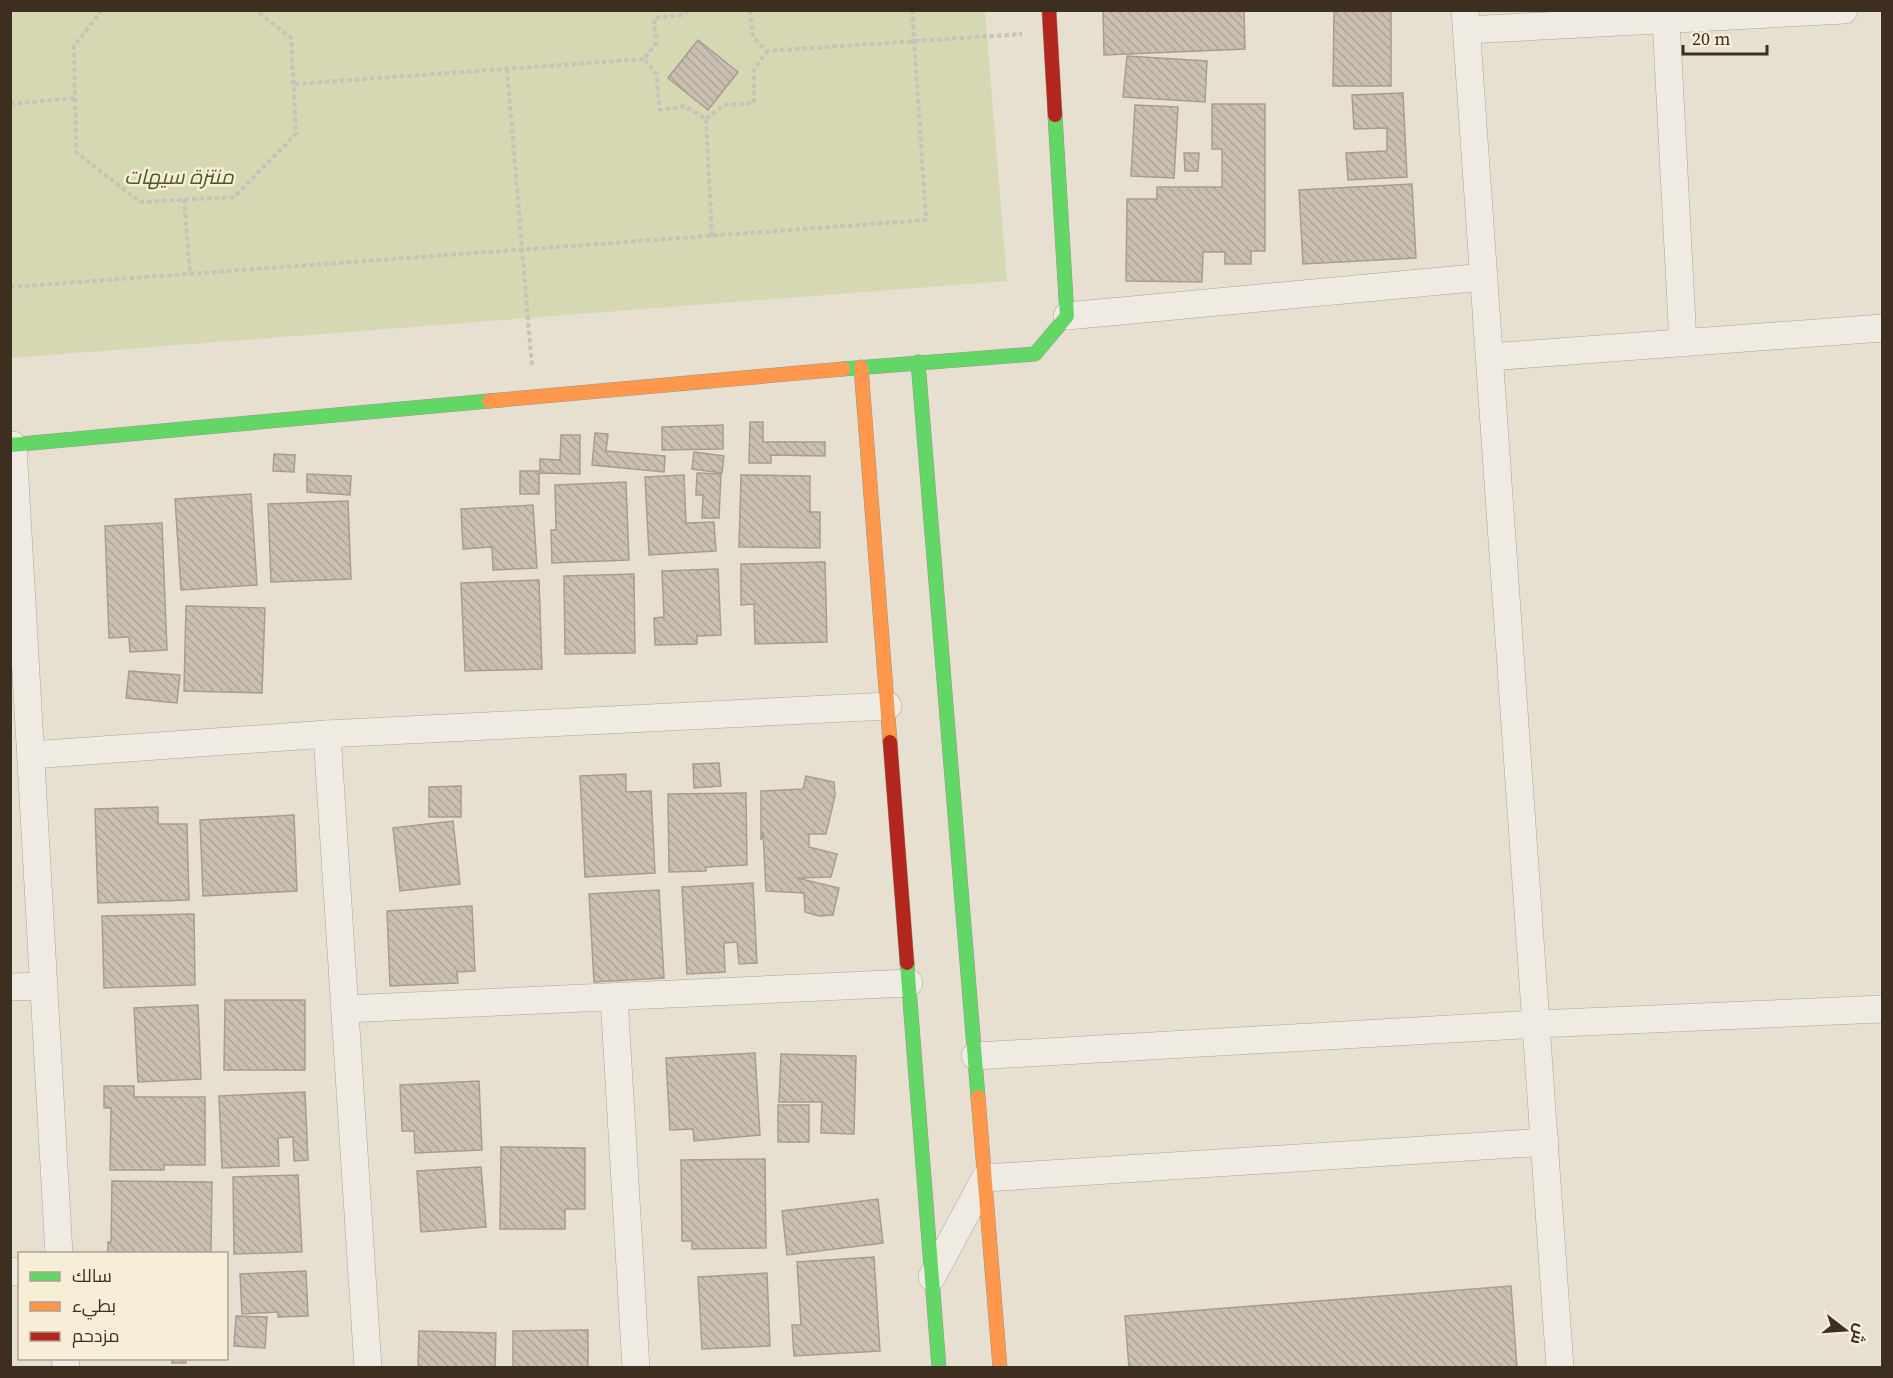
<svg xmlns="http://www.w3.org/2000/svg" width="1893" height="1378" font-family="'Source Serif 4',Cairo,serif">
	<defs>
		<pattern id="building-back-hatch" width="6" height="6" patternUnits="userSpaceOnUse" patternTransform="scale(1.5)"><rect width="6" height="6" fill="#cbbfb2"/><path d="M-1 5l2 2M0 0l6 6M5-1l2 2" fill="none" stroke="#afa499"/></pattern>
	</defs>
	<rect width="100%" height="100%" fill="#e7e0d1"/>
	<path fill="#d6d7b3" d="M 11,11 L 985,11 L 1007,281 L 11,358 Z"/>
	<g fill="url(#building-back-hatch)" stroke="#a89c90" stroke-width="1.5">
		<path d="M 1103,10 L 1244,10 L 1245,49 L 1104,55 Z"/>
		<path d="M 1334,10 L 1391,10 L 1391,86 L 1333,86 Z"/>
		<path d="M 698,40 L 738,72 L 708,110 L 668,78 Z"/>
		<path d="M 1127,56 L 1207,61 L 1205,102 L 1123,97 Z"/>
		<path d="M 1403,93 L 1407,177 L 1348,180 L 1346,153 L 1387,151 L 1387,128 L 1354,129 L 1352,95 Z"/>
		<path d="M 1212,104 L 1265,104 L 1265,251 L 1251,251 L 1251,264 L 1225,264 L 1225,252 L 1203,252 L 1202,282 L 1126,281 L 1127,199 L 1157,199 L 1157,187 L 1222,187 L 1222,149 L 1212,149 Z"/>
		<path d="M 1135,105 L 1178,107 L 1174,178 L 1131,176 Z"/>
		<path d="M 1184,153 L 1199,153 L 1198,171 L 1185,171 Z"/>
		<path d="M 1412,184 L 1416,258 L 1303,264 L 1299,190 Z"/>
		<path d="M 750,422 L 763,422 L 763,442 L 825,442 L 825,456 L 771,455 L 771,463 L 749,463 Z"/>
		<path d="M 723,425 L 723,449 L 662,450 L 662,427 Z"/>
		<path d="M 595,433 L 608,434 L 606,451 L 665,456 L 664,472 L 592,465 Z"/>
		<path d="M 561,435 L 580,435 L 580,474 L 539,473 L 539,494 L 520,494 L 520,471 L 540,471 L 540,459 L 560,460 Z"/>
		<path d="M 694,452 L 724,456 L 722,473 L 692,469 Z"/>
		<path d="M 274,454 L 295,455 L 294,472 L 273,471 Z"/>
		<path d="M 697,473 L 721,474 L 719,518 L 702,518 L 703,495 L 696,495 Z"/>
		<path d="M 307,474 L 351,476 L 350,495 L 307,492 Z"/>
		<path d="M 684,475 L 686,523 L 714,522 L 716,551 L 649,555 L 645,477 Z"/>
		<path d="M 741,475 L 810,476 L 810,512 L 820,512 L 820,548 L 739,547 Z"/>
		<path d="M 626,482 L 629,560 L 552,563 L 551,530 L 556,530 L 555,485 Z"/>
		<path d="M 251,494 L 257,585 L 181,590 L 175,499 Z"/>
		<path d="M 348,501 L 351,579 L 271,582 L 268,504 Z"/>
		<path d="M 533,505 L 537,568 L 493,570 L 492,547 L 463,549 L 461,509 Z"/>
		<path d="M 162,523 L 167,650 L 130,652 L 129,637 L 109,638 L 105,526 Z"/>
		<path d="M 825,562 L 827,642 L 755,644 L 754,604 L 741,605 L 741,564 Z"/>
		<path d="M 718,569 L 721,635 L 697,636 L 697,644 L 655,645 L 654,618 L 664,617 L 662,571 Z"/>
		<path d="M 634,574 L 635,653 L 565,654 L 564,576 Z"/>
		<path d="M 539,580 L 542,669 L 465,671 L 461,583 Z"/>
		<path d="M 186,606 L 265,608 L 262,693 L 184,691 Z"/>
		<path d="M 129,671 L 180,675 L 177,703 L 126,698 Z"/>
		<path d="M 719,763 L 721,786 L 694,788 L 693,764 Z"/>
		<path d="M 626,774 L 626,792 L 651,791 L 655,873 L 585,877 L 580,776 Z"/>
		<path d="M 806,776 L 834,782 L 835,796 L 826,834 L 809,834 L 809,847 L 837,854 L 831,877 L 797,878 L 839,888 L 833,915 L 819,916 L 805,912 L 804,893 L 766,891 L 763,832 L 761,840 L 761,791 L 803,789 Z"/>
		<path d="M 461,786 L 461,817 L 429,817 L 429,787 Z"/>
		<path d="M 746,793 L 747,865 L 706,867 L 706,871 L 669,872 L 668,794 Z"/>
		<path d="M 158,807 L 158,824 L 187,824 L 189,900 L 98,903 L 95,809 Z"/>
		<path d="M 294,815 L 297,891 L 203,896 L 200,820 Z"/>
		<path d="M 453,821 L 460,884 L 400,891 L 393,828 Z"/>
		<path d="M 753,883 L 757,963 L 739,964 L 737,942 L 724,943 L 725,972 L 687,974 L 682,887 Z"/>
		<path d="M 659,890 L 664,978 L 594,982 L 589,894 Z"/>
		<path d="M 472,906 L 475,971 L 457,972 L 458,983 L 390,986 L 387,911 Z"/>
		<path d="M 194,914 L 195,985 L 104,988 L 102,916 Z"/>
		<path d="M 225,1000 L 305,1000 L 305,1070 L 224,1070 Z"/>
		<path d="M 198,1005 L 201,1079 L 138,1082 L 134,1008 Z"/>
		<path d="M 755,1053 L 760,1135 L 694,1141 L 693,1129 L 670,1130 L 666,1058 Z"/>
		<path d="M 781,1054 L 856,1056 L 854,1134 L 821,1133 L 822,1102 L 779,1102 Z"/>
		<path d="M 479,1081 L 482,1150 L 415,1153 L 414,1131 L 402,1131 L 400,1085 Z"/>
		<path d="M 104,1086 L 134,1086 L 134,1097 L 205,1097 L 205,1165 L 164,1165 L 164,1170 L 110,1170 L 111,1108 L 104,1108 Z"/>
		<path d="M 305,1092 L 308,1160 L 294,1161 L 293,1137 L 278,1138 L 279,1166 L 222,1168 L 219,1096 Z"/>
		<rect x="778" y="1105" width="31" height="37"/>
		<path d="M 501,1147 L 585,1148 L 585,1209 L 565,1209 L 565,1229 L 500,1229 Z"/>
		<path d="M 765,1159 L 766,1248 L 692,1249 L 692,1241 L 682,1241 L 681,1160 Z"/>
		<path d="M 481,1167 L 486,1227 L 421,1232 L 417,1171 Z"/>
		<path d="M 298,1175 L 302,1252 L 234,1254 L 233,1177 Z"/>
		<path d="M 112,1181 L 212,1182 L 211,1254 L 108,1254 L 108,1242 L 111,1242 Z"/>
		<path d="M 878,1199 L 883,1243 L 787,1255 L 782,1211 Z"/>
		<path d="M 874,1257 L 880,1351 L 794,1356 L 792,1325 L 801,1325 L 797,1262 Z"/>
		<path d="M 306,1271 L 308,1316 L 278,1317 L 278,1312 L 242,1314 L 240,1274 Z"/>
		<path d="M 767,1273 L 770,1346 L 702,1349 L 698,1277 Z"/>
		<path d="M 1511,1286 L 1517,1368 L 1129,1368 L 1125,1316 Z"/>
		<path d="M 236,1316 L 267,1317 L 265,1348 L 234,1346 Z"/>
		<path d="M 588,1330 L 588,1368 L 513,1368 L 513,1331 Z"/>
		<path d="M 419,1331 L 496,1333 L 495,1368 L 418,1368 Z"/>
		<path d="M 172,1358 L 185,1358 L 186,1363 L 172,1363 Z"/>
	</g>
	<g fill="none" stroke-linecap="round" stroke-linejoin="round">
		<defs>
			<g id="street">
				<path d="M 1465,10 L 1560,1368"/>
				<path d="M 1666,20 L 1683,343"/>
				<path d="M 1467,30 L 1844,10"/>
				<path d="M 1067,316 L 1484,277"/>
				<path d="M 1490,357 L 1882,328"/>
				<path d="M 13,445 L 59,1254"/>
				<path d="M 327,734 L 368,1368"/>
				<path d="M 31,755 L 327,734 L 888,706"/>
				<path d="M 10,987 L 44,986"/>
				<path d="M 614,997 L 636,1368"/>
				<path d="M 345,1009 L 909,983"/>
				<path d="M 975,1056 L 1537,1024 L 1882,1009"/>
				<path d="M 10,1272 L 20,1271"/>
				<path d="M 932,1277 L 985,1178 L 1545,1142"/>
				<path d="M 65,1358 L 66,1368"/>
			</g>
			<g id="fast">
				<path d="M 918,362 L 978,1097"/>
				<path d="M 843,369 L 1035,354 L 1067,316 L 1055,115"/>
				<path d="M 10,445 L 489,401"/>
				<path d="M 907,963 L 939,1368"/>
			</g>
			<g id="slow">
				<path d="M 861,367 L 890,742"/>
				<path d="M 489,401 L 843,369"/>
				<path d="M 978,1097 L 1000,1368"/>
			</g>
			<g id="jam">
				<path d="M 1049,10 L 1055,115"/>
				<path d="M 890,742 L 907,963"/>
			</g>
		</defs>
		<use href="#street" stroke="#ada599" stroke-width="28"/>
		<use href="#fast" stroke="#9c958a" stroke-width="15"/>
		<use href="#slow" stroke="#9c958a" stroke-width="15"/>
		<use href="#jam" stroke="#9c958a" stroke-width="15"/>
		<g stroke="#c8c2b9" stroke-width="4" stroke-dasharray="4.5 3" stroke-linecap="butt">
			<path d="M 102,10 L 74,46 L 76,152 L 140,202 L 234,197 L 296,134 L 291,38 L 255,10"/>
			<path d="M 688,10 L 683,15 L 654,18 L 656,43 L 644,59 L 656,73 L 660,110 L 685,106 L 706,119 L 724,105 L 754,103 L 754,70 L 767,51"/>
			<path d="M 750,10 L 753,37 L 767,51 L 1022,34"/>
			<path d="M 507,69 L 532,367"/>
			<path d="M 295,84 L 644,59"/>
			<path d="M 10,104 L 75,98"/>
			<path d="M 706,119 L 712,236"/>
			<path d="M 184,199 L 190,274"/>
			<path d="M 10,287 L 926,220 L 912,10"/>
		</g>
		<use href="#street" stroke="#efebe3" stroke-width="27"/>
		<use href="#fast" stroke="#63d668" stroke-width="14"/>
		<use href="#slow" stroke="#ff974d" stroke-width="14"/>
		<use href="#jam" stroke="#b3261e" stroke-width="14"/>
	</g>
	<g text-anchor="middle" stroke-width="5" stroke-linejoin="round" paint-order="stroke">
		<g font-size="21" font-style="italic" fill="#4d5a26" stroke="#f7eed8">
			<text x="179" y="184">منتزة سيهات</text>
		</g>
	</g>
	<rect width="1893" height="1378" fill="none" stroke="#3d2e20" stroke-width="24"/>
	<rect x="18" y="1252" width="210" height="108" fill="#f7eed8" stroke="#ada18e" stroke-width="1.5"/>
	<rect x="30" y="1272" width="30" height="9" fill="#63d668" stroke="#ada18e" stroke-width="1.5"/>
	<text x="72" y="1282" font-size="18" fill="#3d2e20">سالك</text>
	<rect x="30" y="1302" width="30" height="9" fill="#ff974d" stroke="#ada18e" stroke-width="1.5"/>
	<text x="72" y="1312" font-size="18" fill="#3d2e20">بطيء</text>
	<rect x="30" y="1332" width="30" height="9" fill="#b3261e" stroke="#ada18e" stroke-width="1.5"/>
	<text x="72" y="1342" font-size="18" fill="#3d2e20">مزدحم</text>
	<g transform="translate(1845 1330) rotate(107)" stroke="#f7eed8" stroke-width="4.5" paint-order="stroke">
	<path d="M0-4.5L10 22L0 15L-10 22Z" fill="#3d2e20"/>
	<text y="-9" font-size="16" font-weight="bold" text-anchor="middle" fill="#3d2e20">ش</text>
	</g>
	<path d="M1683 45v9h84v-9" fill="none" stroke="#3d2e20" stroke-width="3"/>
	<text x="1692" y="45" font-size="18" fill="#3d2e20" stroke="#f7eed8" stroke-width="4.5" paint-order="stroke">20 m</text>
</svg>
